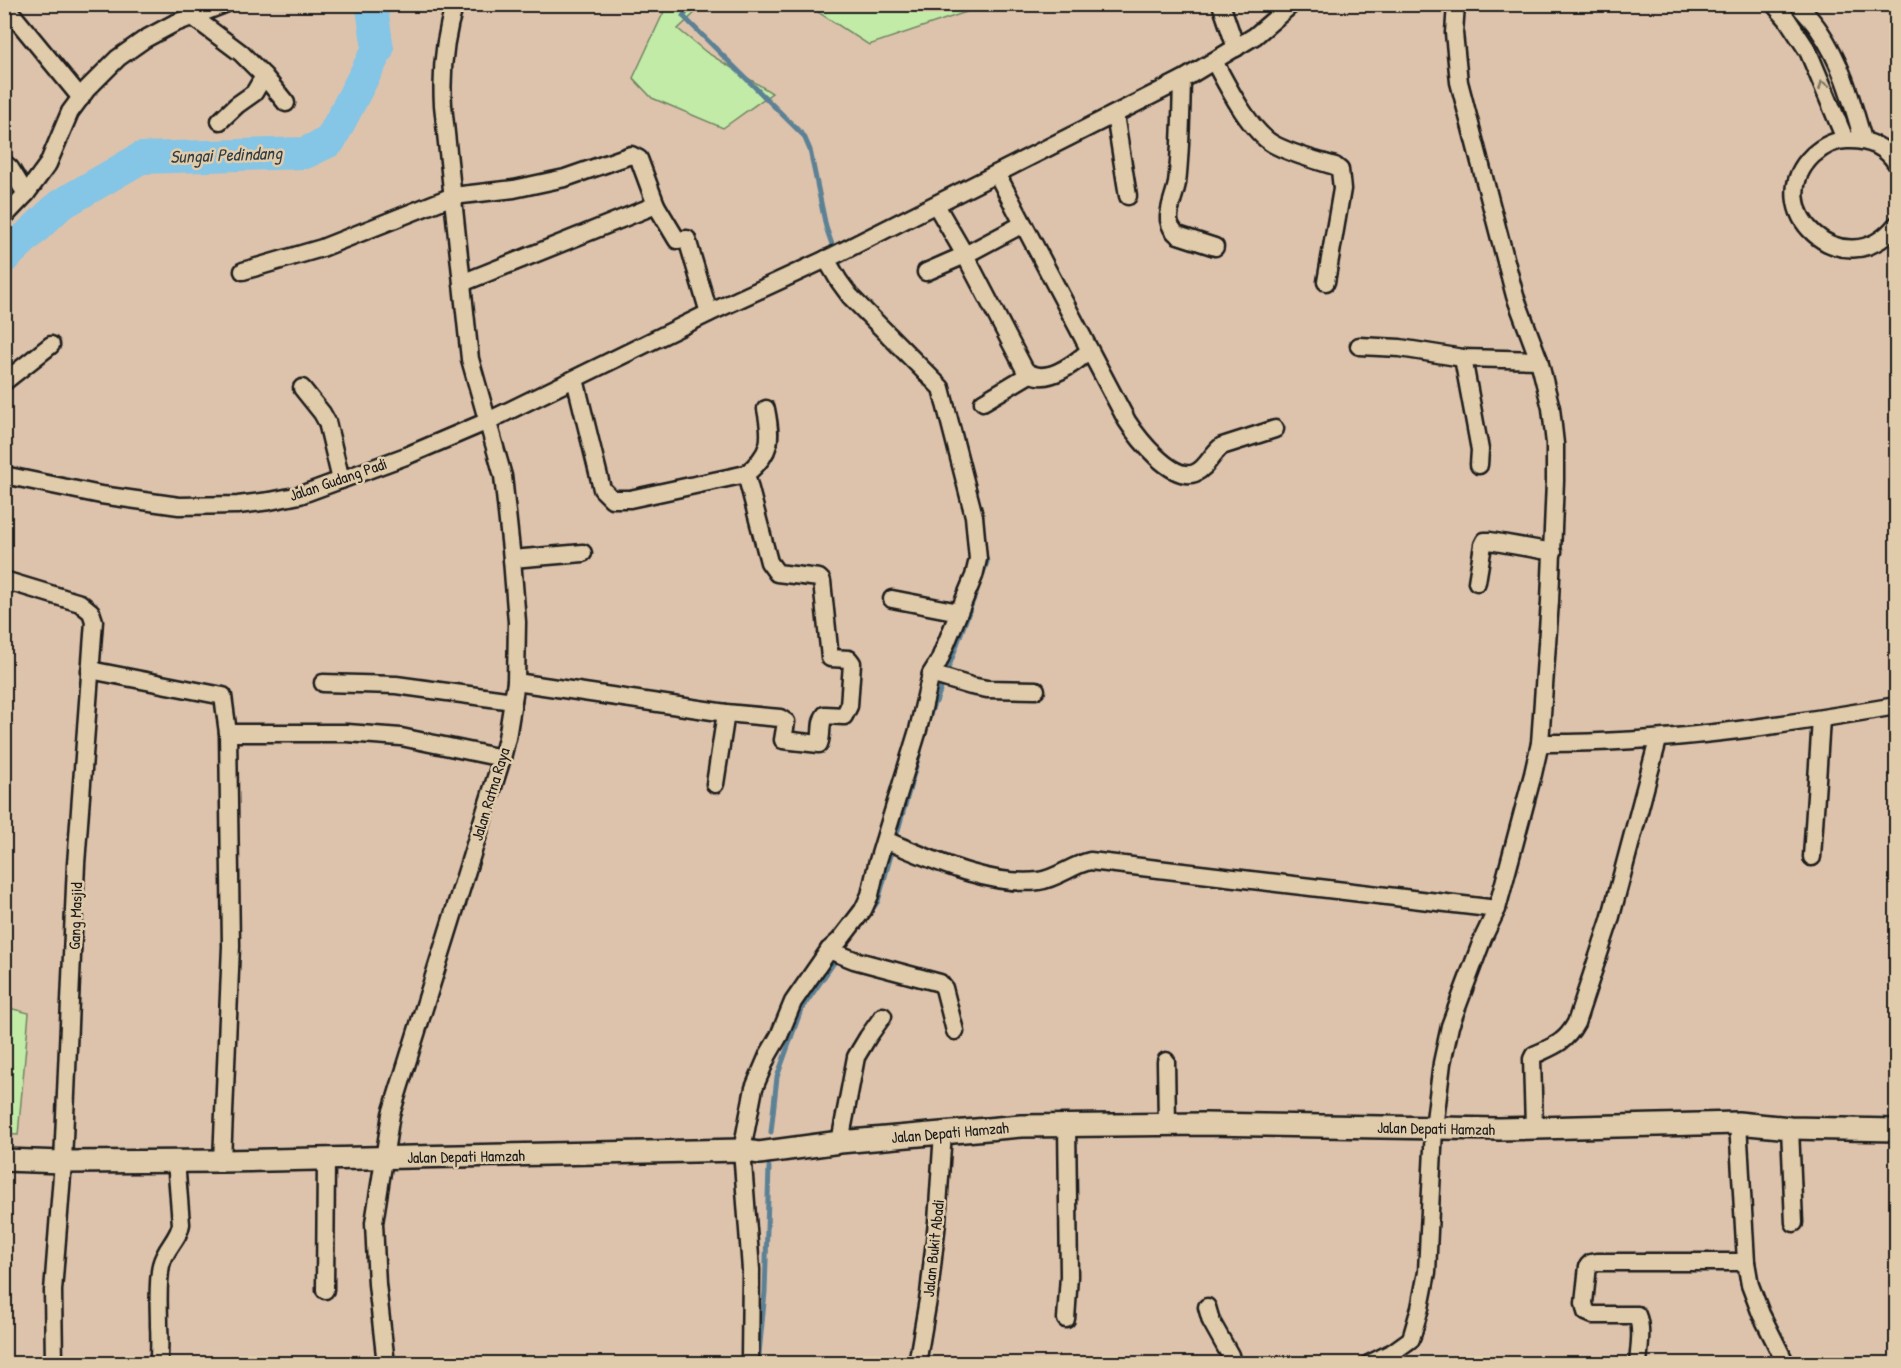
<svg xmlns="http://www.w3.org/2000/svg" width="1901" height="1368" font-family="'Patrick Hand',sans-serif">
	<rect width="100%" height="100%" fill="#dec3ac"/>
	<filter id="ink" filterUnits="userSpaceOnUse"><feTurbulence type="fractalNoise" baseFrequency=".0167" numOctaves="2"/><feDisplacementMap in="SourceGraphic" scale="12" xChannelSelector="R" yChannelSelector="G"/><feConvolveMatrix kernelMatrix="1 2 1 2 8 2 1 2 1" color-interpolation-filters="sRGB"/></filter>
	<g filter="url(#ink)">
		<g fill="#c2eba7" stroke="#6f8462" stroke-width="1.5">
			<path d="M 667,5 L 703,5 L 678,29 L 706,52 L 772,93 L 723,128 L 652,98 L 633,78 Z"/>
			<path d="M 807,5 L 987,5 L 869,45 Z"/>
			<path d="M 5,1007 L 29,1013 L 18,1135 L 5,1134 Z"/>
		</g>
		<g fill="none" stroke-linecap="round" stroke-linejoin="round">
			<g stroke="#5b8195" stroke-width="5">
				<path d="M 694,4 L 683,16 L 804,136 L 810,150 L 826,227 L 841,271"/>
				<path d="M 981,578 L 987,562 L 985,553"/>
				<path d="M 927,725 L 934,703 L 936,702 L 978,587"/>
				<path d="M 869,914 L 878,901 L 920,752"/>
				<path d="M 771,1132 L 777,1077 L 801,1010 L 851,938"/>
				<path d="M 758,1364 L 765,1292 L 769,1167"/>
			</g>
			<path stroke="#85c5e5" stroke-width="32" d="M 4,258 L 60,205 L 141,158 L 305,153 L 330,141 L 378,49 L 372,8 L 370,4"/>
			<defs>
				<g id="minor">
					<path d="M 186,4 L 193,17 L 241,53 L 264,76 L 286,103"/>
					<path d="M 1221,4 L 1236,48"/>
					<path d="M 1774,4 L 1787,19 L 1808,51 L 1845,139"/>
					<path d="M 1798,4 C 1805,13 1813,21 1819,30 C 1842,63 1852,102 1863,140"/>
					<path d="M 8,9 L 81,98"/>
					<path d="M 1214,61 C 1227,85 1249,130 1273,144 C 1291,154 1315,160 1335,166 L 1340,170 L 1342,189 L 1326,282"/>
					<path d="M 1182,80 C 1181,115 1181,149 1177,183 C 1175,195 1168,208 1169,220 C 1170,226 1173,231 1178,235 L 1215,247"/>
					<path d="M 1115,115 L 1128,196"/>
					<path d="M 220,121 L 237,105 L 254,93 L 264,76"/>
					<path d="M 4,163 L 10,168 L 26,194"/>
					<path d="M 1896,163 C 1886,147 1869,140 1850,140 C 1836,139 1823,146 1813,155 C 1758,208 1844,289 1896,225"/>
					<path d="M 997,174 L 1127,421 C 1138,438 1172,482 1195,473 C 1207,468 1211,454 1222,446 L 1275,429"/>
					<path d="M 936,205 L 965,255 L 1025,370 C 1044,387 1074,364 1089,351"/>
					<path d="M 4,217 L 26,194 L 48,164 L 70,112 L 87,89 L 118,58 L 145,39 L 173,24 L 225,4"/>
					<path d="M 243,271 L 322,248 L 453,196 L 514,189 L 565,178 L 631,155 L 639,159 L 656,205 L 677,240 L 687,239 L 709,313"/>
					<path d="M 926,272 L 965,255 L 1023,224"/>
					<path d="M 462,283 L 656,205"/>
					<path d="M 1359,346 L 1400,348 L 1463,358 L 1539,360"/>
					<path d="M 1463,358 L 1480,450 L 1479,465"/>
					<path d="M 575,379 L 602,489 L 612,499 L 630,499 L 746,474 C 772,453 772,439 766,409"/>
					<path d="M 4,382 L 51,345"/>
					<path d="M 302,388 L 322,413 L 327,422 L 341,480"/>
					<path d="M 983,402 L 1030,374"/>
					<path d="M 4,475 L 101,495 L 179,506 L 238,505 L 270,501 L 300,495 L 406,456 L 488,421 L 709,313 L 835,255 L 1182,80 L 1255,36 L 1292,4"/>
					<path d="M 512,559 L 583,553"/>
					<path d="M 4,580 L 80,603 L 91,612 L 94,621 L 76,864 L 63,1162 L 53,1291 L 54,1364"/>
					<path d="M 1477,582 L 1483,545 L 1485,541 L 1490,541 L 1553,552"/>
					<path d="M 892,599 L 959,612"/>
					<path d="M 90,670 L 223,696 L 228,733 L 231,946 L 222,1161"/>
					<path d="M 931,674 L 971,686 L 987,689 L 1036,690"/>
					<path d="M 516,682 L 726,713 L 780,718 L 786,722 L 783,740 L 819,744 C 823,735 819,723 825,715 L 844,716 L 849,706 L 852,663 L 849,659 L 830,658 L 822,581 L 819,578 L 777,573 L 769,562 L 746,474"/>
					<path d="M 323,683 L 396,685 L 513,701"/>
					<path d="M 228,733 L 347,733 L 401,737 L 502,758"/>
					<path d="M 1540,743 C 1660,744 1779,726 1896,706"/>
					<path d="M 715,784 L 726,713"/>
					<path d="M 885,840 C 931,859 989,887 1039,881 C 1058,878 1072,865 1090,861 L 1497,909"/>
					<path d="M 1812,857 L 1821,719"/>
					<path d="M 829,950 L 854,960 L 940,983 L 944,988 L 955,1031"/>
					<path d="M 1166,1061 L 1167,1124"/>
					<path d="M 1738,1123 L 1746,1262 L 1750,1285 L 1761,1314 L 1786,1364"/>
					<path d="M 1534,1127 L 1532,1059 L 1534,1055 C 1554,1046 1565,1043 1576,1023 L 1610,920 L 1658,740"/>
					<path d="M 1790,1128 L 1794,1223"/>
					<path d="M 840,1142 L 856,1057 L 868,1037 L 883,1016"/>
					<path d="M 325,1290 L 326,1159"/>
					<path d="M 1207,1307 L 1211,1321 L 1230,1355 L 1232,1364"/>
					<path d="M 1066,1319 L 1069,1276 L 1067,1125"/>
					<path d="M 159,1364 C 159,1351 160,1338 159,1326 C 159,1305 157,1286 161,1265 C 165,1248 179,1239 181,1224 L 176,1161"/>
					<path d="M 386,1364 L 377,1284 L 374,1223 L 391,1114 L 502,758 L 507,738 L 516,682 L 517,622 L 512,559 L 503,476 L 470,359 L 443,105 C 441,70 444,38 455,4"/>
					<path d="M 748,1364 L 750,1358 L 751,1270 L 742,1150 L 754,1088 L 768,1055 L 779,1036 L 793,1002 L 829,950 L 840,940 L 863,910 L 870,895 L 877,864 L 918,730 L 931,674 L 939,661 L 959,612 L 974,576 L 978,559 L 974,516 L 941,388 L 850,296 L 839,281 L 826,259"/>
					<path d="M 917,1364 L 929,1294 L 937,1222 L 943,1132"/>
					<path d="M 1369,1364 L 1393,1352 L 1411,1339 L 1420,1308 L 1427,1272 L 1434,1128 L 1442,1063 L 1450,1026 L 1483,938 L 1497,909 L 1533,774 L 1540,743 L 1550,601 L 1555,481 L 1555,444 L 1551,408 L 1539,360 L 1515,296 L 1459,82 L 1454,33 L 1456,4"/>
					<path d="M 1638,1364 C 1639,1349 1643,1329 1637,1315 L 1593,1315 L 1586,1312 L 1584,1303 L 1588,1266 L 1591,1263 L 1598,1262 L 1746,1262"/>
				</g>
				<path id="major" d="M 4,1160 L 63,1162 L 222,1161 L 742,1150 L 759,1153 L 840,1142 L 1021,1126 L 1204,1124 L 1499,1129 L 1738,1123 L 1790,1128 L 1896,1130"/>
			</defs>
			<use href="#minor" stroke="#1c1c1c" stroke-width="21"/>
			<use href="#major" stroke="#1c1c1c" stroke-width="26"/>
			<use href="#minor" stroke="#e0cbaa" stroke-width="16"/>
			<use href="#major" stroke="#e0cbaa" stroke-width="21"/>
		</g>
		<defs><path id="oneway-chevron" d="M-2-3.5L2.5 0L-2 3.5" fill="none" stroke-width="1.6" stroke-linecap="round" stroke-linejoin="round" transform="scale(1.5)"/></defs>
		<use stroke="#7e7463" href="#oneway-chevron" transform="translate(1823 85) rotate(-113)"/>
	</g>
	<g text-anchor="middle" stroke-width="5" stroke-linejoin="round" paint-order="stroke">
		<g font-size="16" fill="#1c1c1c" stroke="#e0cbaa">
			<text transform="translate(338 479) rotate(-19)" y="6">Jalan Gudang Padi</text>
			<text transform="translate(490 794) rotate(-73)" y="6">Jalan Ratna Raya</text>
			<text transform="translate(75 916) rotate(-88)" y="6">Gang Masjid</text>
			<text transform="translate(1436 1128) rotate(1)" y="6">Jalan Depati Hamzah</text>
			<text transform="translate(950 1132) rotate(-5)" y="6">Jalan Depati Hamzah</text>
			<text transform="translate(466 1156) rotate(-1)" y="6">Jalan Depati Hamzah</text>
			<text transform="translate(933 1248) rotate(-84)" y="6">Jalan Bukit Abadi</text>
		</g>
		<g font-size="18" font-style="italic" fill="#313e44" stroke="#e0cbaa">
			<text transform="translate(226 155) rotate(-2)" y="6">Sungai Pedindang</text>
		</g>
	</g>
	<rect width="1901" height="1368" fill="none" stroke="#e0cbaa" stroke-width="24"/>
	<rect x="12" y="12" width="1877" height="1344" fill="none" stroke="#1c1c1c" stroke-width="2" filter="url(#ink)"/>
</svg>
